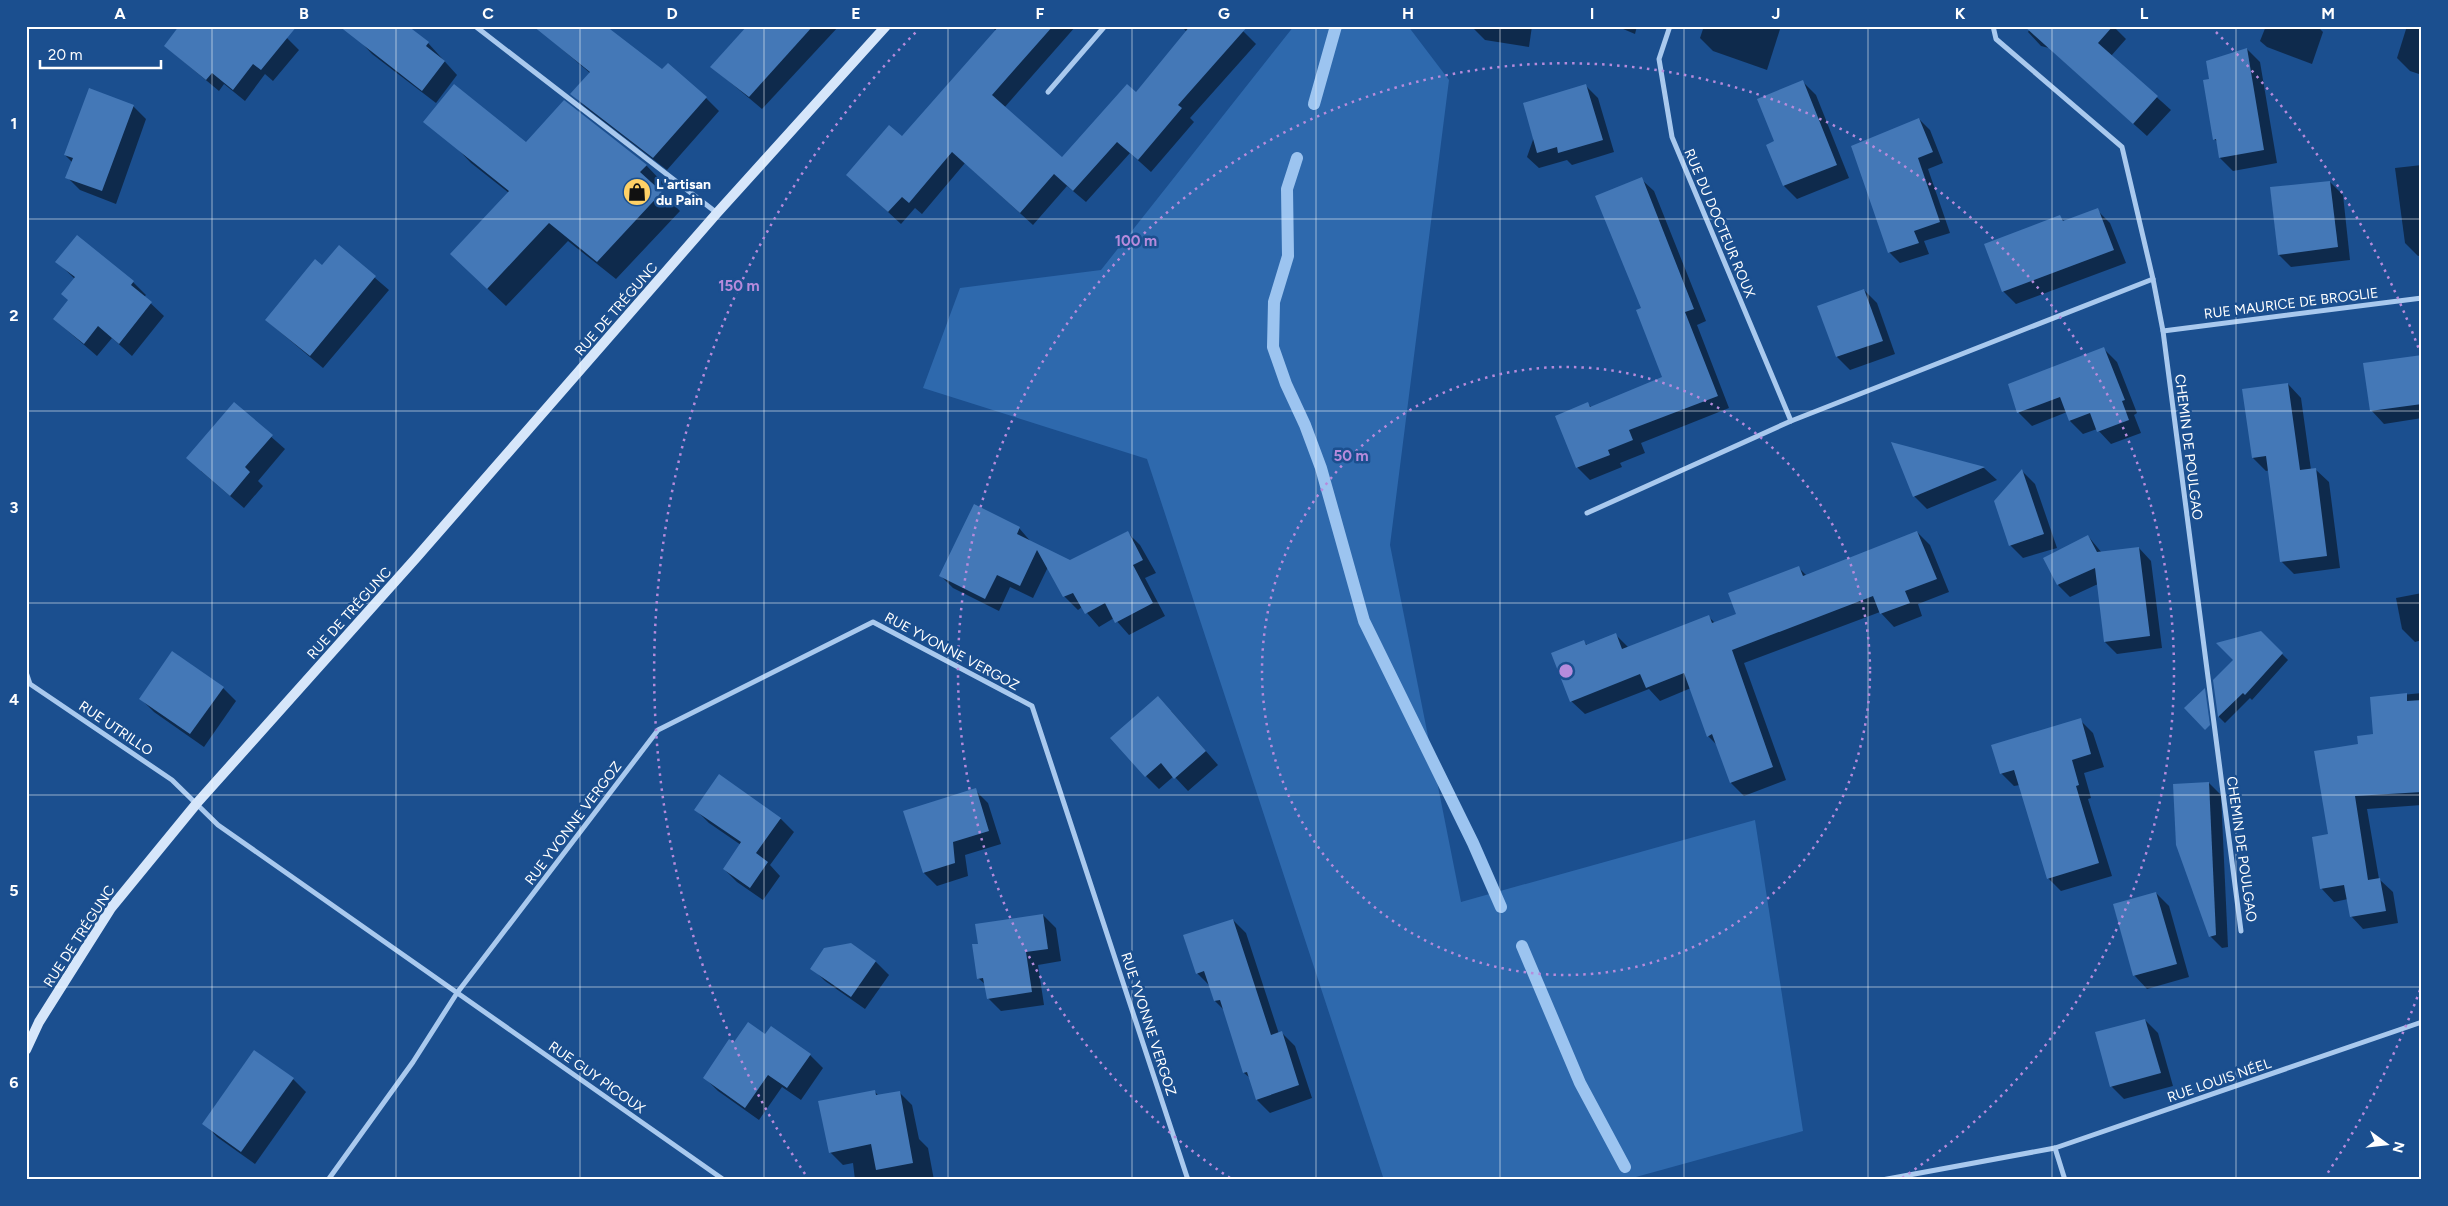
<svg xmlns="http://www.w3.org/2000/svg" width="2448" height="1206" font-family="Figtree,sans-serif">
	<rect width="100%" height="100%" fill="#1b4f8f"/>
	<path fill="#2e69ad" d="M 1294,26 L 1408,26 L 1449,80 L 1390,545 L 1461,902 L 1755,820 L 1803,1131 L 1625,1180 L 1384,1180 L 1147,459 L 923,388 L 960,288 L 1101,270 Z"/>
	<g fill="#0007">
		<path d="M 748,26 L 839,26 L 762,109 L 712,67 Z"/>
		<path d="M 991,26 L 1076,26 L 1004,108 L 1062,159 L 1136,93 L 1187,32 L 1181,26 L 1238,26 L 1256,44 L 1190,118 L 1194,122 L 1151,172 L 1130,153 L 1086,202 L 1067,186 L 1033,225 L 965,163 L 922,214 L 915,208 L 901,224 L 848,175 L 902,138 L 996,31 Z"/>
		<path d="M 1532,26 L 1529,47 L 1485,40 L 1472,27 Z"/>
		<path d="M 1616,26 L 1637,26 L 1635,34 Z"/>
		<path d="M 1704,26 L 1781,26 L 1767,70 L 1713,51 L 1700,38 Z"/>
		<path d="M 2032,26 L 2113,26 L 2126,39 L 2111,56 L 2171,110 L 2147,136 L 2049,48 L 2041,46 L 2028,32 Z"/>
		<path d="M 2266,26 L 2317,26 L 2323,32 L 2312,64 L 2267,47 L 2260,41 Z"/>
		<path d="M 2407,26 L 2422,26 L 2422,75 L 2410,71 L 2397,58 Z"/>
		<path d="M 542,32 L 662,71 L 706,98 L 719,111 L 667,170 L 585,107 L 572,94 L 590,73 Z"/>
		<path d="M 287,38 L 299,50 L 273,81 L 265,74 L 245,101 L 224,84 L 219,91 L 165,46 Z"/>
		<path d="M 359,40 L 428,43 L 457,75 L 436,103 L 372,54 Z"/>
		<path d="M 2247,49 L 2260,62 L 2277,163 L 2233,171 L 2220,158 L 2218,142 L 2214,139 L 2210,80 Z"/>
		<path d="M 1803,82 L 1816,95 L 1849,178 L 1797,199 L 1784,186 Z"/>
		<path d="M 1586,86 L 1598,98 L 1614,152 L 1572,165 L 1567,160 L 1539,168 L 1527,157 L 1548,97 Z"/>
		<path d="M 133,106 L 146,119 L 116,204 L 80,190 L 67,177 L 72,162 L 65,155 Z"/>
		<path d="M 1919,119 L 1930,130 L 1943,163 L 1928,169 L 1950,233 L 1924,241 L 1929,254 L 1900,263 L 1889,252 Z"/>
		<path d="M 453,144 L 527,144 L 646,165 L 664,184 L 659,190 L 680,211 L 616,279 L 568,241 L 506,306 L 470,272 L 509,193 L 471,163 Z"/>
		<path d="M 2422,165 L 2422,255 L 2418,256 L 2405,243 L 2395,168 Z"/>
		<path d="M 1641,179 L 1654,191 L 1706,321 L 1697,325 L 1729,408 L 1641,443 L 1645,453 L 1620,463 L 1622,467 L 1590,480 L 1577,467 L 1588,404 L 1592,408 L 1664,377 L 1643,308 Z"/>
		<path d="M 2330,182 L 2343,195 L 2350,260 L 2291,267 L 2279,255 Z"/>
		<path d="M 2097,210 L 2110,223 L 2126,263 L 2016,304 L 2003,291 L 2060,217 L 2065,222 Z"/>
		<path d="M 78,237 L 133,282 L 146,295 L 144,297 L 164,316 L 132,356 L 112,338 L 97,356 L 54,319 L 69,301 L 75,279 L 57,262 Z"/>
		<path d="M 339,247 L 389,290 L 323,368 L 266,320 L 322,267 Z"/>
		<path d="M 1864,290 L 1877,303 L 1895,354 L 1850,370 L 1837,357 L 1819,307 Z"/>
		<path d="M 2104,349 L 2117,362 L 2137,413 L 2134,415 L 2141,433 L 2111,444 L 2097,429 L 2083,434 L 2070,421 L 2067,412 L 2032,426 L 2019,413 L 2009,385 Z"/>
		<path d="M 2422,356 L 2422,418 L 2384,424 L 2371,410 Z"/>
		<path d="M 2288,384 L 2301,398 L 2311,470 L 2315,469 L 2329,482 L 2340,568 L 2294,574 L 2281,561 L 2270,470 L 2266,471 L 2253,458 Z"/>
		<path d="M 234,404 L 285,449 L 258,481 L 263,486 L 244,508 L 201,471 Z"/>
		<path d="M 1894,444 L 1984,468 L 1997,480 L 1927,509 L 1914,496 Z"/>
		<path d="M 2022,471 L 2035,484 L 2057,548 L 2023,558 L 2010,545 Z"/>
		<path d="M 1019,528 L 1032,543 L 1070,562 L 1127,532 L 1140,545 L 1156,573 L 1145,578 L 1165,616 L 1129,635 L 1114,618 L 1099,627 L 1082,607 L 1078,610 L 1064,596 L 1048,567 L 1033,598 L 1010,587 L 999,611 L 953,588 L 940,575 Z"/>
		<path d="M 1917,532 L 1930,545 L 1949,592 L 1918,604 L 1922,616 L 1894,627 L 1880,612 L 1744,663 L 1786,780 L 1744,796 L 1731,783 L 1718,746 L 1708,736 L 1691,688 L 1660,701 L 1649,689 L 1585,714 L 1571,701 L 1584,642 L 1588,646 L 1616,635 L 1629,648 L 1709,617 L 1715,623 L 1737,615 L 1798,567 L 1807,576 Z"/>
		<path d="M 2088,536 L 2102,553 L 2139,548 L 2151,561 L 2162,648 L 2117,654 L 2105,642 L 2098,584 L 2070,597 L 2058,585 Z"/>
		<path d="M 2422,593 L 2422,640 L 2415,642 L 2402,629 L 2396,598 Z"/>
		<path d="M 2261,633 L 2288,660 L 2252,700 L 2250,698 L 2225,723 L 2219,717 L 2214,680 Z"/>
		<path d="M 223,688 L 236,701 L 204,747 L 154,712 L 141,699 Z"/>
		<path d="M 2422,693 L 2422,805 L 2367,809 L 2379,879 L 2393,892 L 2398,923 L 2363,929 L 2351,916 L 2348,899 L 2334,902 L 2322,889 L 2329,835 L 2360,745 L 2375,735 L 2371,698 Z"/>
		<path d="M 1171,711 L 1218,765 L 1188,791 L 1174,776 L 1159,789 L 1146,776 Z"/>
		<path d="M 2080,720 L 2093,733 L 2104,767 L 2084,773 L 2091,798 L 2088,799 L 2112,876 L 2061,891 L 2048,878 L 2020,785 L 2014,786 L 2001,773 Z"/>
		<path d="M 2209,783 L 2221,795 L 2228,947 L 2222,948 L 2210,936 Z"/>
		<path d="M 975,790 L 988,803 L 1001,844 L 965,855 L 968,876 L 937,886 L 924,873 L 904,812 Z"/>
		<path d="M 696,810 L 781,819 L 794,832 L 770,865 L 780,876 L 763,900 L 737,882 L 724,869 L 741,845 L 709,823 Z"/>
		<path d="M 2156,893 L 2169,906 L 2189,977 L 2147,989 L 2134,975 Z"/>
		<path d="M 1043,915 L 1056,928 L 1061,961 L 1038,965 L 1044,1005 L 1001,1011 L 988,998 L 986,985 L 978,978 Z"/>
		<path d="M 1233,920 L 1246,933 L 1279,1034 L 1282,1033 L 1295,1046 L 1312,1098 L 1270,1113 L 1257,1100 L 1250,1078 L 1244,1073 L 1224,1010 L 1215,1001 L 1210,986 L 1197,973 Z"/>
		<path d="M 851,945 L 876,962 L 889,975 L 865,1009 L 825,981 L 812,968 Z"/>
		<path d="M 2145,1020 L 2158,1033 L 2173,1086 L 2124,1099 L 2111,1086 Z"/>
		<path d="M 765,1035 L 810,1055 L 823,1068 L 801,1100 L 782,1087 L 759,1120 L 718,1091 L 705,1078 L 734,1044 Z"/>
		<path d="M 293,1079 L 306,1092 L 255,1164 L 217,1137 L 204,1123 Z"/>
		<path d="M 874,1091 L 879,1096 L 899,1092 L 912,1105 L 919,1139 L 928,1148 L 934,1180 L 855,1180 L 853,1163 L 843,1165 L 830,1152 Z"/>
	</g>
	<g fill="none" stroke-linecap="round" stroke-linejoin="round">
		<g stroke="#9cc4f0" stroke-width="12">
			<path d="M 1314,104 L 1336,26"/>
			<path d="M 1297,158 L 1287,189 L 1288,256 L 1274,302 L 1273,347 L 1286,384 L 1305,425 L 1321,468 L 1364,621 L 1473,843 L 1501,907"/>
			<path d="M 1522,946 L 1580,1083 L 1625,1167"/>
		</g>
	</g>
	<g fill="#4478b7">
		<path d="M 179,26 L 297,26 L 261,70 L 253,64 L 233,90 L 212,73 L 206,80 L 164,46 Z"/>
		<path d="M 339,26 L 408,26 L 429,42 L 426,46 L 445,61 L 422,91 Z"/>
		<path d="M 533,26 L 606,26 L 662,69 L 668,63 L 707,97 L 653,158 L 570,94 L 590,72 Z"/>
		<path d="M 747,26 L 813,26 L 749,97 L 710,67 Z"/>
		<path d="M 999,26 L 1053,26 L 992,95 L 1062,157 L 1127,84 L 1136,92 L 1190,26 L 1248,26 L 1178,105 L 1182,108 L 1138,160 L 1117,142 L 1073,191 L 1054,174 L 1020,213 L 952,152 L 909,203 L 902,197 L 888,212 L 846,175 L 889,125 L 902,136 Z"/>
		<path d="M 2024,26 L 2113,26 L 2098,43 L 2158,96 L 2133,124 Z"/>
		<path d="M 2247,48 L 2264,150 L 2219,158 L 2216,139 L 2213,140 L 2203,80 L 2209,79 L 2206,61 Z"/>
		<path d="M 1803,80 L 1837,165 L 1783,186 L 1766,145 L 1774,141 L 1757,99 Z"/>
		<path d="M 454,84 L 526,142 L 564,100 L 647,165 L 640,172 L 662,192 L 597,262 L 549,223 L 487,289 L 450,254 L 509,191 L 423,122 Z"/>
		<path d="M 1586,84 L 1603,140 L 1558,153 L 1557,147 L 1537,153 L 1523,103 Z"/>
		<path d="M 89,88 L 134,105 L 102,191 L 65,178 L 73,158 L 64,155 Z"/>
		<path d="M 1919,118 L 1933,152 L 1918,158 L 1940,222 L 1914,231 L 1919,243 L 1888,253 L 1851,146 Z"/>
		<path d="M 1642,177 L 1694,309 L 1685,312 L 1718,396 L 1629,430 L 1633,440 L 1608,450 L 1610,455 L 1576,468 L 1555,416 L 1588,402 L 1590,407 L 1662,377 L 1636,310 L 1641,308 L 1595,196 Z"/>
		<path d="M 2330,181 L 2338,247 L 2278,255 L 2270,187 Z"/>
		<path d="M 2098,208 L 2114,250 L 2002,292 L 1984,244 L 2060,215 L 2063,221 Z"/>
		<path d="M 77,235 L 134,281 L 131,285 L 152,302 L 119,344 L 98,326 L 84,344 L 53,319 L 68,300 L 61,294 L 75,277 L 55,262 Z"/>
		<path d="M 339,245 L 376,276 L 310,356 L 265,320 L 315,259 L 322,265 Z"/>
		<path d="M 1864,289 L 1883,341 L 1836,357 L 1817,306 Z"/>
		<path d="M 2104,347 L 2125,400 L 2122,401 L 2129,420 L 2097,432 L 2090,413 L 2069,421 L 2060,397 L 2017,413 L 2008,384 Z"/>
		<path d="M 2422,355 L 2422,404 L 2370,411 L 2363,363 Z"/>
		<path d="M 2288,383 L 2300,470 L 2316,468 L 2327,556 L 2280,562 L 2266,456 L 2252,458 L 2242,389 Z"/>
		<path d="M 234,402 L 273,435 L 245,467 L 250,472 L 230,496 L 186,458 Z"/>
		<path d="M 1891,442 L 1985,467 L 1913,497 Z"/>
		<path d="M 2022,469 L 2044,534 L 2009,546 L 1994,501 Z"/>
		<path d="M 974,504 L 1020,527 L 1017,534 L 1070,560 L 1128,531 L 1143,560 L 1133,565 L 1153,603 L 1115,623 L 1105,603 L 1085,614 L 1073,593 L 1063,597 L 1037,550 L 1020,586 L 997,575 L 985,599 L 939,576 Z"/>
		<path d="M 1917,531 L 1937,579 L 1905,591 L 1910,603 L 1880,614 L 1873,596 L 1732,650 L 1773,767 L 1730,783 L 1712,734 L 1707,737 L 1684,673 L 1646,688 L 1640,674 L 1570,702 L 1551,653 L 1584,640 L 1586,645 L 1616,633 L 1622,649 L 1709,615 L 1712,623 L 1736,614 L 1728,593 L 1799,566 L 1803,576 Z"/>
		<path d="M 2088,535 L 2097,552 L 2139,547 L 2150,636 L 2104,642 L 2095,568 L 2057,585 L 2043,558 Z"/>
		<path d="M 2261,631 L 2283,653 L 2245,695 L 2243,693 L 2218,717 L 2213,680 L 2233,660 L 2216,643 Z"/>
		<path d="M 172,651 L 224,687 L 190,734 L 139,699 Z"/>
		<path d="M 2205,688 L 2210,725 L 2205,730 L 2184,708 Z"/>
		<path d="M 2407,693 L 2407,701 L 2422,700 L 2422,792 L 2355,796 L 2368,880 L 2380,878 L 2386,911 L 2350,917 L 2344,885 L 2320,889 L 2312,837 L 2328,834 L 2314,751 L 2358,744 L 2357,736 L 2373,734 L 2370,697 Z"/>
		<path d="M 1158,696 L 1206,751 L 1174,779 L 1161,763 L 1145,777 L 1110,738 Z"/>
		<path d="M 2081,718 L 2091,754 L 2072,760 L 2079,785 L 2076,786 L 2099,863 L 2047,879 L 2014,770 L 2000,774 L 1991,745 Z"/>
		<path d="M 719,774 L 781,818 L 756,853 L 768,862 L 750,888 L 723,869 L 741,842 L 694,810 Z"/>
		<path d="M 2209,782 L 2216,935 L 2209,937 L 2176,845 L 2173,784 Z"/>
		<path d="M 976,788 L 989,831 L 953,842 L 955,863 L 923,873 L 903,811 Z"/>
		<path d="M 2156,892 L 2177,964 L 2133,976 L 2113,904 Z"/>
		<path d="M 1043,914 L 1048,949 L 1026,952 L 1032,992 L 987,999 L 983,978 L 977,979 L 972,944 L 978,944 L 975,924 Z"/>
		<path d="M 1233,919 L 1271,1035 L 1282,1031 L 1299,1085 L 1256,1100 L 1247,1072 L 1243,1073 L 1220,1000 L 1214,1001 L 1204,971 L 1196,974 L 1183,935 Z"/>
		<path d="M 851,943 L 876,961 L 851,997 L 810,969 L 824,948 Z"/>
		<path d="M 2145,1019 L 2161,1073 L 2110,1087 L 2095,1032 Z"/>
		<path d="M 748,1022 L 765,1034 L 771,1026 L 811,1054 L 787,1088 L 768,1075 L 745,1108 L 703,1078 L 729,1039 L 734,1042 Z"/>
		<path d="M 254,1050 L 294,1078 L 241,1152 L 202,1124 Z"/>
		<path d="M 875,1090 L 876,1095 L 900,1091 L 913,1163 L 876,1170 L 871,1144 L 829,1153 L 818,1101 Z"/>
	</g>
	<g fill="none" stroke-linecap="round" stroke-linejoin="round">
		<g stroke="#a9c9ee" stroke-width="5">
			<path d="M 475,26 L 717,213"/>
			<path d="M 1670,26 L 1659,59 L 1672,137 L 1791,421"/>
			<path d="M 1993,26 L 1996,39 L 2122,147 L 2153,279 L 2163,331 L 2241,931"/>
			<path d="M 1048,92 L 1105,26"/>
			<path d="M 2163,331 L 2422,298"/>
			<path d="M 1587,513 L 1791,421 L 2153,279"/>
			<path d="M 26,672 L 30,684 L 172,780 L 218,825 L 724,1180"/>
			<path d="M 2055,1148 L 2065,1180"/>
			<path d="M 328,1180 L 413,1062 L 457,993 L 658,730 L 873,622 L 1032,706 L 1188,1180"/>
			<path d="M 1882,1180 L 2055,1148 L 2422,1022"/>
		</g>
		<path stroke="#d6e6fa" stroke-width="10" d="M 26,1050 L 39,1022 L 111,908 L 197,803 L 416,558 L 717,213 L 886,26"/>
	</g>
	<path fill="none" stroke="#fff" stroke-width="1" stroke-opacity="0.55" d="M 212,26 L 212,1180M 396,26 L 396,1180M 580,26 L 580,1180M 764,26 L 764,1180M 948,26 L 948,1180M 1132,26 L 1132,1180M 1316,26 L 1316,1180M 1500,26 L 1500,1180M 1684,26 L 1684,1180M 1868,26 L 1868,1180M 2052,26 L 2052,1180M 2236,26 L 2236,1180M 26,219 L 2422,219M 26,411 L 2422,411M 26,603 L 2422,603M 26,795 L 2422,795M 26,987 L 2422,987"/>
	<g fill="none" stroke="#b68bdc" stroke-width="2.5" stroke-dasharray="2.5 5">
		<circle cx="1566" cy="671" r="304"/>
		<path d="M1230 1178A608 608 0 1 1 1902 1178"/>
		<path d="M2420 990A912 912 0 0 1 2327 1174M805 1174A912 912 0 0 1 916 32M2216 32A912 912 0 0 1 2420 352"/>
	</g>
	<defs>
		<symbol id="shop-disc" viewBox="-11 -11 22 22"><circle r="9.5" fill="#ffd166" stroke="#1b4f8f"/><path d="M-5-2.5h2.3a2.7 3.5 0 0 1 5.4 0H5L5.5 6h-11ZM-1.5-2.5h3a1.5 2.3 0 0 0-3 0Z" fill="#111"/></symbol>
	</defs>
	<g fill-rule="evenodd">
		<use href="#shop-disc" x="621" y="176" width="32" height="32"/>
	</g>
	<g text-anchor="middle" stroke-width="5" stroke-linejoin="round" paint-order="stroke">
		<g font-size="14" font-weight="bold" fill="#fff" stroke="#1b4f8f" text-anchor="start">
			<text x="656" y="189">L'artisan<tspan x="656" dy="16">du Pain</tspan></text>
		</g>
		<g font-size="14" fill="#fff" stroke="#1b4f8f">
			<text transform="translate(1720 223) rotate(67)" y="5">RUE DU DOCTEUR ROUX</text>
			<text transform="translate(2291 303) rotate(-7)" y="5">RUE MAURICE DE BROGLIE</text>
			<text transform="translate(616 309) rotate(-49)" y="5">RUE DE TRÉGUNC</text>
			<text transform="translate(2189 447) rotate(83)" y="5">CHEMIN DE POULGAO</text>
			<text transform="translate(349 613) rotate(-48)" y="5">RUE DE TRÉGUNC</text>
			<text transform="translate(952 651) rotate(28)" y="5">RUE YVONNE VERGOZ</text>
			<text transform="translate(116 728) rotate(34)" y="5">RUE UTRILLO</text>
			<text transform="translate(573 823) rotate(-53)" y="5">RUE YVONNE VERGOZ</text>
			<text transform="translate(2242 849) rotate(82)" y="5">CHEMIN DE POULGAO</text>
			<text transform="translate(79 936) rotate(-57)" y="5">RUE DE TRÉGUNC</text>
			<text transform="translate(1149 1024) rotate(72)" y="5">RUE YVONNE VERGOZ</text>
			<text transform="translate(597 1077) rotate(35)" y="5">RUE GUY PICOUX</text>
			<text transform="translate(2219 1080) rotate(-19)" y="5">RUE LOUIS NÉEL</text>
		</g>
	</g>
	<circle cx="1566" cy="671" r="8" fill="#b68bdc" stroke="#1b4f8f" stroke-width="2.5"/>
	<g font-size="15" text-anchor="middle" font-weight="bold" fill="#b68bdc" stroke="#1b4f8f" stroke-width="5" stroke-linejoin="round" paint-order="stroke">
		<text x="1136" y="246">100 m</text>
		<text x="739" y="291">150 m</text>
		<text x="1351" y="461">50 m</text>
	</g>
	<rect width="2448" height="1206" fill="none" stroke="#1b4f8f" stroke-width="55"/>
	<g transform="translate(2386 1144) rotate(105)" stroke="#1b4f8f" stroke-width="4" paint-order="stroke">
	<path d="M0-4L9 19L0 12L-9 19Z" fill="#ffffff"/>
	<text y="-8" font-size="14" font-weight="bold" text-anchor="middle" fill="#ffffff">N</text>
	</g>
	<path d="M40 60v8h121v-8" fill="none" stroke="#ffffff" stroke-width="2.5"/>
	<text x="48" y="60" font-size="15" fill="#ffffff" stroke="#1b4f8f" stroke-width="4" paint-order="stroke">20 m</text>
	<rect x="28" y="28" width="2392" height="1150" fill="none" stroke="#fff" stroke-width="2"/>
	<g font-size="16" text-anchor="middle" font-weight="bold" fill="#fff">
		<text x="120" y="19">A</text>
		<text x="304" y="19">B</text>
		<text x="488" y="19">C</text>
		<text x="672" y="19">D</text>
		<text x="856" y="19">E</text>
		<text x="1040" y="19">F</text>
		<text x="1224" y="19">G</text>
		<text x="1408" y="19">H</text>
		<text x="1592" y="19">I</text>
		<text x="1776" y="19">J</text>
		<text x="1960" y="19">K</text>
		<text x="2144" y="19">L</text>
		<text x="2328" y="19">M</text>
		<text x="14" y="129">1</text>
		<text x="14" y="321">2</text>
		<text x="14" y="513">3</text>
		<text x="14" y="705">4</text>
		<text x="14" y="896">5</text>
		<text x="14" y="1088">6</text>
	</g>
</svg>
